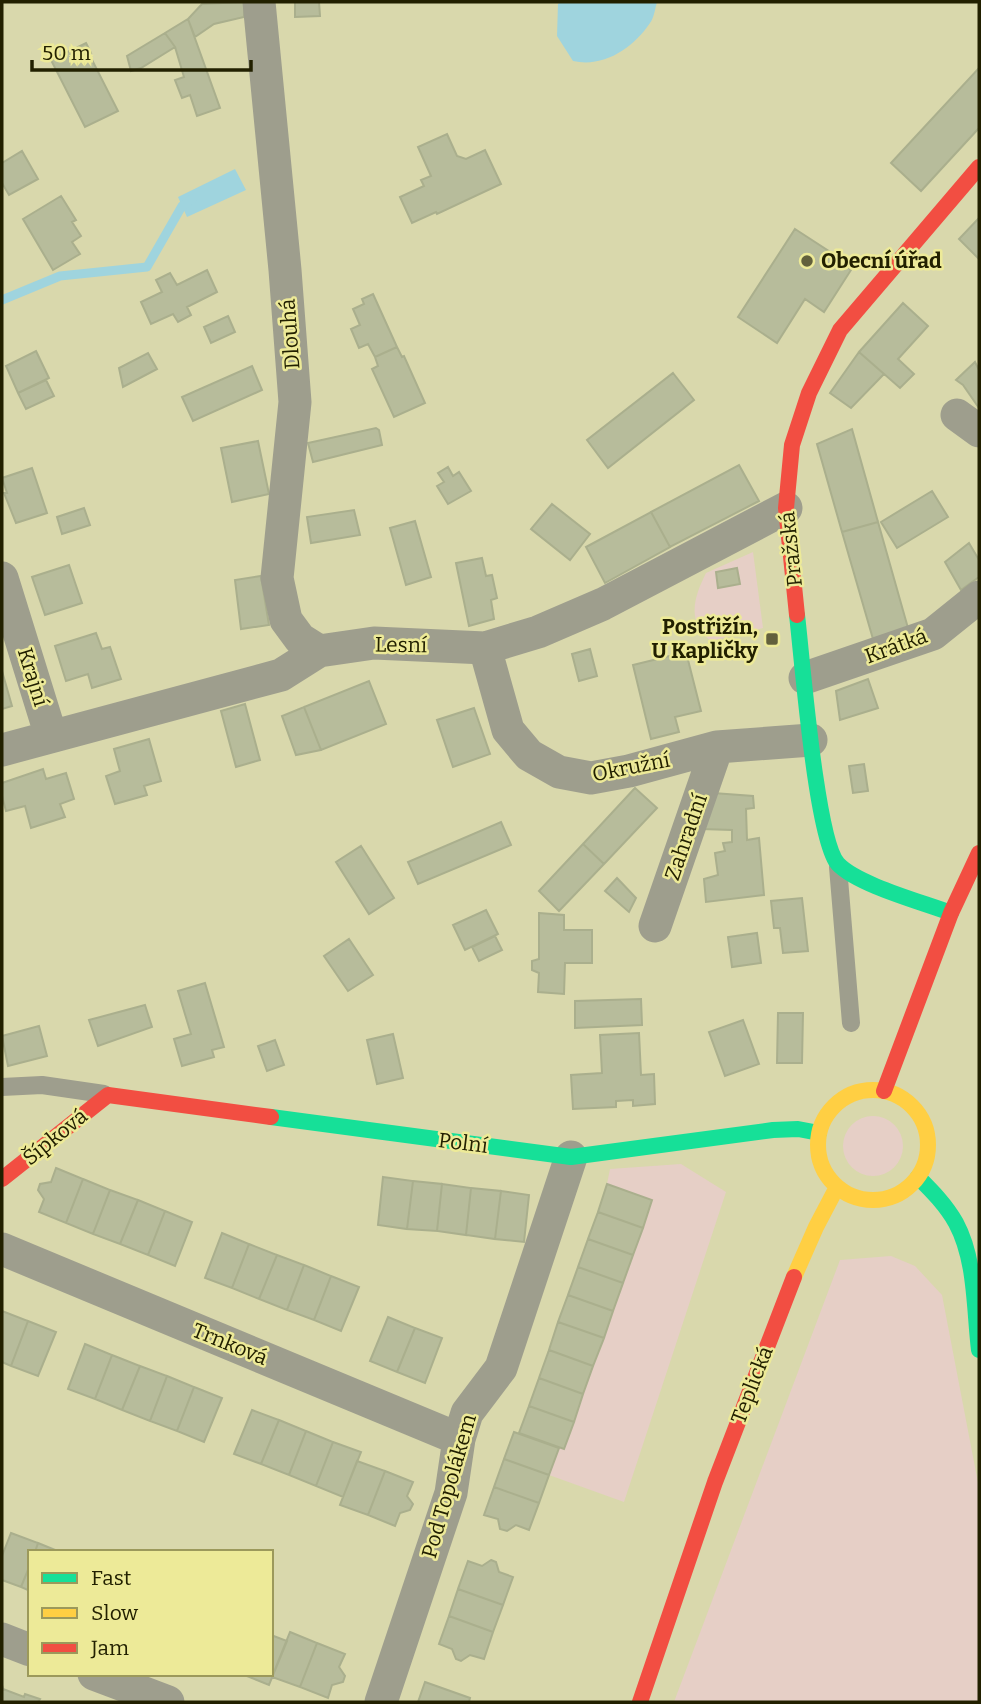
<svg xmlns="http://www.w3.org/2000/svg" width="981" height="1704" font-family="Bitter,serif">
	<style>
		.green { fill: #e6cfc6 }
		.water { fill: #9fd4de }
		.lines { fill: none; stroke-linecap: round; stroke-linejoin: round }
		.stream { stroke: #9fd4de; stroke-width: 9 }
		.building { fill: #b7bc9b; stroke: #aaaf8d; stroke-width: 2 }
		.lane { stroke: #9e9e8d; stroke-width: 18 }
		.street { stroke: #9e9e8d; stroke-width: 33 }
		.fast { stroke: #16e098; stroke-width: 16 }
		.slow { stroke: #ffcf43; stroke-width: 16 }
		.jam { stroke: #f24e42; stroke-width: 16 }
		.poi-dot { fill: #62603c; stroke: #edea98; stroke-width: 2.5 }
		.labels { text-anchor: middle; stroke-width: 5; stroke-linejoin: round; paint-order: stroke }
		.poi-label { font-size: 21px; font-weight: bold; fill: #222000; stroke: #edea98; text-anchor: start }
		.street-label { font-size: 21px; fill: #222000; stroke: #edea98 }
	</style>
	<rect width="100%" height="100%" fill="#d9d8ac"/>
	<path class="green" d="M753,552L763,628L711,641C686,622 694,597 706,573Z
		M843 1146a30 30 0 1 1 60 0a30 30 0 1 1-60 0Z
		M681,1164L726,1192L624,1502L549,1475L559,1448L564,1449L651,1200L607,1184L610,1169Z
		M891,1256L915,1266L942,1295L979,1488V1702H674L840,1260Z"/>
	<path class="water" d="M561,2H657C655,9 654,18 650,23C633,48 604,68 573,61L557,36L558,4Z
		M235,169L246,190L187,217L178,197Z"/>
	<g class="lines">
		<path class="stream" d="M2,300L60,276L147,267L182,206L192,199"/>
	</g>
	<path class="building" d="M244,2V17L214,24L195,37L188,19L202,4Z
		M295,2H319L320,16L295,17Z
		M188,19L220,108L197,116L190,95L182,98L175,80L184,77L175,47L165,33Z
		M165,33L175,47L141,68L131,71L127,56Z
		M86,43L91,53L89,54L118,111L85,127L51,60Z
		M979,68V128L921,191L891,163Z
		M447,134L457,156L466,159L485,150L501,184L437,214L436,212L412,223L400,197L424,186L421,180L431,176L418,147Z
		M22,151L38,179L9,195L2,183V163Z
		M61,196L76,220L72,222L81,236L72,242L80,254L53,270L23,219Z
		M979,218V259L959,239Z
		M795,229L838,257L851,270L824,312L805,299L777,343L738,317Z
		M207,270L217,292L187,307L191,315L178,322L173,314L151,324L141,302L162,292L156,280L170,273L177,285Z
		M373,294L397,347L375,357L368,344L359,348L351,329L360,325L353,309L364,304L362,299Z
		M903,303L928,326L898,359L914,374L900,388L859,352Z
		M228,316L235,332L211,343L204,327Z
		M397,347L402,357L404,356L425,403L394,417L372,369L378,366L375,357Z
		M36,351L49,378L18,393L6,366Z
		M859,352L884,374L851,408L830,393Z
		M148,353L157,369L123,387L119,368Z
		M975,362L979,370V408L963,385L956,380Z
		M252,366L262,390L193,421L182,397Z
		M673,373L694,400L608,468L587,440Z
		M46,380L54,396L26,409L18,393Z
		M376,428L379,430L382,445L313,462L308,443Z
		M852,429L878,522L842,532L817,444Z
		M258,441L269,494L232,502L221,448Z
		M739,465L759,501L670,547L651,512Z
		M448,467L453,476L459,472L471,491L448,504L437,486L444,482L438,473Z
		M32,468L47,513L16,523L4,493H7L2,478Z
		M932,491L948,517L897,548L881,522Z
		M552,504L590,534L570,560L531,529Z
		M84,508L90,525L62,534L57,517Z
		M354,510L360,535L311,543L307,517Z
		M651,512L670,547L605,583L586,547Z
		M415,521L431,577L406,585L390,528Z
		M878,522L908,628L873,639L842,532Z
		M969,543L979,560V577L961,590L945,562Z
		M482,558L486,576L492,575L497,598L491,600L494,619L469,626L456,563Z
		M69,565L82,603L45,615L32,577Z
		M737,568L740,584L718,588L716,572Z
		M261,576L269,625L241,629L235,580Z
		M96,633L102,649L110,647L121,679L92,688L88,674L66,681L55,646Z
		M590,649L597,676L579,681L572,654Z
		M686,652L701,711L675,717L679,732L651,739L633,665Z
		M2,671L12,706L2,709Z
		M868,679L878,708L840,720L836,691Z
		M369,681L386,724L321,750L304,707Z
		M245,704L260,760L236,767L221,711Z
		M304,707L321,750L296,755L282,716Z
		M474,708L490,754L453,767L437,720Z
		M149,739L161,781L144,786L147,795L115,804L106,776L120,771L114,749Z
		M864,764L868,791L853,793L849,766Z
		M43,769L46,779L66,773L74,799L60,804L65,817L31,828L25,806L6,811L2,796V783Z
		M635,788L657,808L604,864L583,844Z
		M713,793L753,796L754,808L746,809L747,840L759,838L764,895L706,902L704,879L718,875L715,853L725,851L723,843L732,842V830L702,829Z
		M501,822L511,845L418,884L408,862Z
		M583,844L604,864L559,911L539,891Z
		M361,846L394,898L369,914L336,862Z
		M617,878L636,898L629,912L605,891Z
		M802,898L808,951L783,953L780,928H774L771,901Z
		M486,910L498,934L465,950L453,925Z
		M539,913L564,915V930H592V963H565L564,994L538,992L539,973L532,970V961L539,959Z
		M757,933L761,963L732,967L728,937Z
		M495,936L502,950L479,961L472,947Z
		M349,939L373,975L348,991L324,956Z
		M205,983L224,1047L212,1050L214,1057L182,1066L174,1039L191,1034L178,991Z
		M641,999L642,1025L575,1028V1001Z
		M145,1005L152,1027L98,1046L89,1020Z
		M778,1013H803L802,1063H777Z
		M743,1020L759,1064L725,1076L709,1032Z
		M39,1026L47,1056L8,1066L2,1036Z
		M639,1033L641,1075L654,1074L655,1104L633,1106V1100L616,1101V1107L573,1109L571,1075L602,1073L600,1035Z
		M393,1034L403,1078L377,1084L367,1040Z
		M275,1040L284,1065L267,1071L258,1046Z
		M56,1168L83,1179L66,1223L39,1212L44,1199L38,1190L40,1184L51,1182Z
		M383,1177L413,1181L407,1229L378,1225Z
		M83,1179L110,1190L93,1234L66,1223Z
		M413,1181L442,1184L437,1231L407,1229Z
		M442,1184L471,1188L466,1235L437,1231Z
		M607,1184L652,1200L643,1228L598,1212Z
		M471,1188L501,1191L495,1239L466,1235Z
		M110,1190L138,1200L120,1244L93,1234Z
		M501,1191L529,1195L524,1242L495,1239Z
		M138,1200L165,1211L148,1255L120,1244Z
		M165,1211L192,1222L175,1266L148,1255Z
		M598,1212L643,1228L633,1255L588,1239Z
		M222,1233L249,1244L232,1288L205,1278Z
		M588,1239L633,1255L623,1283L578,1267Z
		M249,1244L277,1255L259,1299L232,1288Z
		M277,1255L304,1265L287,1310L259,1299Z
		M304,1265L331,1276L314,1320L287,1310Z
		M578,1267L623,1283L613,1311L568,1295Z
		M331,1276L359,1287L341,1331L314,1320Z
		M568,1295L613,1311L604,1338L558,1322Z
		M2,1311L28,1321L11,1366L2,1362Z
		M388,1317L415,1328L397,1372L370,1361Z
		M28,1321L56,1332L38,1376L11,1366Z
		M558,1322L604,1338L593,1366L549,1350Z
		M415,1328L442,1338L425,1383L397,1372Z
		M85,1344L112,1355L95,1399L68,1389Z
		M549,1350L593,1366L583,1394L539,1378Z
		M112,1355L140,1366L122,1410L95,1399Z
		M140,1366L167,1376L150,1421L122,1410Z
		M167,1376L194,1387L177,1431L150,1421Z
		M539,1378L583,1394L574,1422L529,1406Z
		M194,1387L222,1398L204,1442L177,1431Z
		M529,1406L574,1422L564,1449L519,1433Z
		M252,1410L279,1420L261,1464L234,1454Z
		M279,1420L306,1431L289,1475L261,1464Z
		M306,1431L333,1442L316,1486L289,1475Z
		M514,1432L559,1448L549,1475L504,1459Z
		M333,1442L361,1452L343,1497L316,1486Z
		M504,1459L549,1475L539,1503L494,1487Z
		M357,1461L385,1471L368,1515L340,1505Z
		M385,1471L413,1482L407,1496L413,1504L410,1510L400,1513L395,1526L368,1515Z
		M494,1487L539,1503L529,1530L516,1525L507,1531L500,1529L498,1519L484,1515Z
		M11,1533L38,1543L35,1552H30V1565L21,1587L2,1580V1556Z
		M38,1543L60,1552H35Z
		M491,1560L496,1562L499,1572L513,1577L503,1605L458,1589L468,1561L482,1566Z
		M30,1565V1591L21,1587Z
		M458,1589L503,1605L493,1632L449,1616Z
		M449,1616L493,1632L484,1659L470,1655L461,1661L456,1659L452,1649L439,1644Z
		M290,1632L317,1643L300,1687L272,1677Z
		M271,1635L287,1641L269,1685L242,1674H271Z
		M317,1643L345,1654L339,1667L345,1676L343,1682L332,1685L328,1698L300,1687Z
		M425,1682L470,1698L469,1702H418Z
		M2,1685L3,1689L24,1697L25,1694L40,1699L38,1702H2Z"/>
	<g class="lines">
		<path class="lane" d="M838,867L851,1023
			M2,1087L42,1085L104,1094"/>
		<path class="street" d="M259,2L285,270L295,402L277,578L286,620L300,639L319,651
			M957,415L979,431
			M2,578L51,736
			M485,648L508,730L529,755L559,772L591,778L629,771L717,747L811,740
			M805,678L933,634L979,597
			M2,750L281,675L319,651L374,643L485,648L538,632L603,604L786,508
			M655,926L717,747
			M2,1249L459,1439
			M2,1639L30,1650
			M94,1674L168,1702
			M381,1702L451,1493L459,1439L467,1413L501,1368L571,1157"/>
		<path class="fast" d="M797,615C802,656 816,840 838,864C858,885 922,902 951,913
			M271,1117L571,1157L773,1130L798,1129L819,1133
			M918,1177C932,1191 946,1205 956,1223C976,1260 974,1309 979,1350"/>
		<path class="slow" d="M818 1145a55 55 0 1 1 110 0a55 55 0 1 1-110 0Z
			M794,1277L816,1227L837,1187"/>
		<path class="jam" d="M797,615L786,508L792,445L809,393L840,330L979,167
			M884,1091L951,913L979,853
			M2,1179L108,1095L271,1117
			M640,1702L715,1482L794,1277"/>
	</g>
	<g class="poi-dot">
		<circle cx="807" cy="261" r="7"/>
		<rect x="765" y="632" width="14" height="14" rx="3.5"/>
	</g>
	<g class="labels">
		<g class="poi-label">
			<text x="821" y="268">Obecní úřad</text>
			<text x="758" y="634" text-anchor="end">Postřižín,<tspan x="758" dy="24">U Kapličky</tspan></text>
		</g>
		<g class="street-label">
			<text transform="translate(290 334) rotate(-94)" y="7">Dlouhá</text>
			<text transform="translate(791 549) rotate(-96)" y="7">Pražská</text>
			<text transform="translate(401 645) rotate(1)" y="7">Lesní</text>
			<text transform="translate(896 646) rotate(-20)" y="7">Krátká</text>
			<text transform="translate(33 677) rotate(73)" y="7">Krajní</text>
			<text transform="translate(631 767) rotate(-11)" y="7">Okružní</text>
			<text transform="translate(686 837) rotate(-71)" y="7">Zahradní</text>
			<text transform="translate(55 1137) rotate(-39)" y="7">Šípková</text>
			<text transform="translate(463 1143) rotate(7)" y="7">Polní</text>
			<text transform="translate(230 1344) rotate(22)" y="7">Trnková</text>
			<text transform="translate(752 1385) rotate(-69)" y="7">Teplická</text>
			<text transform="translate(449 1486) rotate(-74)" y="7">Pod Topolákem</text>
		</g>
	</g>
	<rect width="981" height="1704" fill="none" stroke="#222000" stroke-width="7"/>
	<rect x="28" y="1550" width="245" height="126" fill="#edea98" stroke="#9c995b" stroke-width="2"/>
	<rect x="42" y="1573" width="35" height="10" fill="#16e098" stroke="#9c995b" stroke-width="2"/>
	<text x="91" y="1585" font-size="21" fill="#222000">Fast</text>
	<rect x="42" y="1608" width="35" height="10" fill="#ffcf43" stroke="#9c995b" stroke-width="2"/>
	<text x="91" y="1620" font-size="21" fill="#222000">Slow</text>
	<rect x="42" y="1643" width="35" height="10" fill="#f24e42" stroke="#9c995b" stroke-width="2"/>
	<text x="91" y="1655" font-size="21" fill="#222000">Jam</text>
	<path d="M32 60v10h219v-10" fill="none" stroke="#222000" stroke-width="3.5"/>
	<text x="42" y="60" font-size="21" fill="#222000" stroke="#edea98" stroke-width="5" paint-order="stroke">50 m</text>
</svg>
